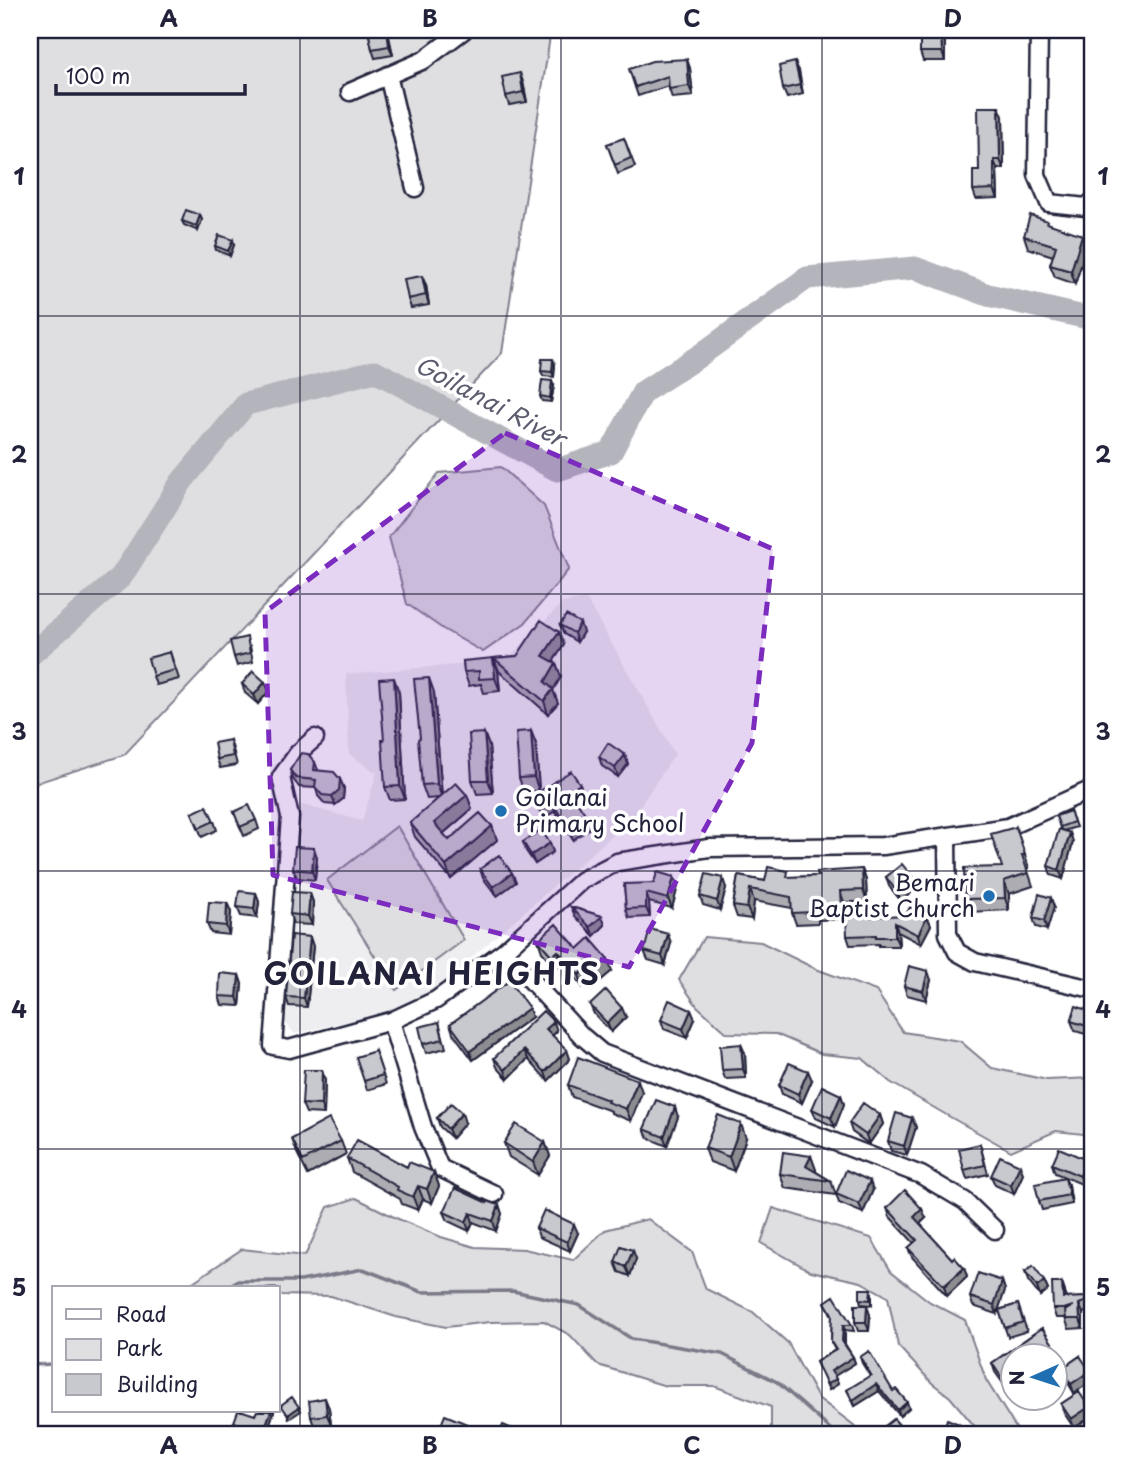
<svg xmlns="http://www.w3.org/2000/svg" width="1122" height="1465" font-family="'Playpen Sans',sans-serif">
	<style>
		.built { fill: #eeeef1 }
		.green { fill: #dfdfe2; stroke: #80808e; stroke-width: 2 }
		.lines { fill: none; stroke-linecap: round; stroke-linejoin: round }
		.stream { stroke: #7a7a88; stroke-width: 3.5 }
		.river { stroke: #b4b4bc; stroke-width: 23 }
		.minor-casing { stroke: #22223b; stroke-width: 21 }
		.minor { stroke: #fff; stroke-width: 16 }
		.wall { fill: #acacb2; stroke: #22223b; stroke-width: 2 }
		.shaded-wall { fill: #8c8c91; stroke: #22223b; stroke-width: 2 }
		.building { fill: #c8c8cf; stroke: #22223b; stroke-width: 2 }
		.marked { fill: #7b2cbf; fill-opacity: 0.2; stroke: #7b2cbf; stroke-width: 5; stroke-dasharray: 14 9; stroke-linejoin: round }
		.grid { fill: none; stroke: #22223b; stroke-width: 2; stroke-opacity: 0.55 }
		.poi-dot { fill: #1f6fb2; stroke: #fff; stroke-width: 2.5 }
		.labels { text-anchor: middle; stroke-width: 7; stroke-linejoin: round; paint-order: stroke }
		.poi-label { font-size: 23px; fill: #22223b; stroke: #fff; text-anchor: start }
		.water-label { font-size: 24px; font-style: italic; fill: #5c5c6f; stroke: #fff }
		.district-label { font-size: 30px; font-weight: bold; letter-spacing: 2px; fill: #22223b; stroke: #fff }
		.neatline { fill: none; stroke: #22223b; stroke-width: 2.5 }
		.grid-label { font-size: 23px; text-anchor: middle; font-weight: bold; fill: #22223b }
	</style>
	<rect width="100%" height="100%" fill="#fff"/>
	<filter id="ink" filterUnits="userSpaceOnUse"><feTurbulence type="fractalNoise" baseFrequency=".0143" numOctaves="2"/><feDisplacementMap in="SourceGraphic" scale="14" xChannelSelector="R" yChannelSelector="G"/><feConvolveMatrix kernelMatrix="1 2 1 2 8 2 1 2 1" color-interpolation-filters="sRGB"/></filter>
	<g filter="url(#ink)">
		<path class="built" d="M586,599L675,754L631,819L418,1004L295,1034L285,1023L295,803L362,821L377,773L349,754L346,674L506,661L562,603Z"/>
		<path class="green" d="M30,30H551L502,353L124,755L30,785Z
			M501,467L544,506L569,569L525,623L483,652L443,629L407,604L389,537L439,473Z
			M397,826L464,940L396,990L327,880Z
			M704,937L761,942L816,969L876,991L903,1032L960,1041L992,1068L1047,1080L1092,1078V1135L1056,1131L1011,1151L950,1117L890,1082L862,1058L822,1054L776,1034L727,1033L697,1006L679,980Z
			M356,1198L396,1218L441,1237L475,1247L524,1249L573,1260L605,1230L648,1219L692,1252L706,1289L753,1312L788,1343L818,1398L867,1435H771V1407L714,1386H666L598,1365L570,1335L544,1321L490,1322L446,1327L396,1317L331,1296L278,1295V1288H184L242,1249L305,1256L328,1207Z
			M773,1208L871,1238L891,1271L930,1302L965,1320L986,1380L1019,1433L1034,1435H982L950,1397L932,1383L898,1346L888,1297L861,1282L811,1271L761,1243Z"/>
		<g class="lines">
			<path class="stream" d="M227,1288L238,1281H301L363,1269L422,1292L513,1291L579,1305L632,1339L722,1354L777,1382L837,1435
				M30,1365L54,1364"/>
			<path class="river" d="M30,655L121,577L182,481L246,404L375,371L557,470L611,452L643,392L699,356L807,278L915,268L988,295L1088,318L1092,314"/>
			<g class="minor-casing">
				<path id="minor" d="M1039,30L1037,175L1049,203L1086,207L1092,202
					M388,75L415,188
					M350,92L424,60L464,30
					M315,738L298,753L281,777L290,817L273,1046L289,1049L391,1021L436,1000L504,951L582,880L617,862L709,848L883,846L1008,827L1092,789
					M947,836L948,934L957,952L975,962L1092,989
					M504,951L582,1036L602,1053L921,1175L965,1201L995,1230
					M391,1021L423,1127L440,1168L494,1194"/>
			</g>
			<use href="#minor" class="minor"/>
		</g>
		<path class="wall" d="M368,30H387L393,55L375,58L372,49Z
			M945,42V61H923L920,52Z
			M690,68L693,96L672,98L668,86L638,96L635,87Z
			M799,71L803,94L787,98L783,89Z
			M523,82L527,102L509,105L506,96Z
			M1003,116L1004,169H997L998,198L976,199L973,190L979,171Z
			M624,138L635,167L618,174L607,144Z
			M200,215L202,220L198,231L184,225L182,221Z
			M1049,224L1087,247L1075,284L1055,277L1050,265L1053,256L1028,248L1024,236Z
			M234,245L230,256L216,250L215,246Z
			M426,285L429,305L411,308L408,299Z
			M555,364L554,377L543,376L541,371Z
			M554,386L551,402L542,401L540,396Z
			M560,625L583,632L577,642L564,634Z
			M559,632L564,645L553,662L556,663L561,677L553,690L558,703L548,714L499,671L494,658L517,656Z
			M250,646L253,662L237,666L234,657Z
			M170,652L179,679L156,685L153,676Z
			M463,661L498,671L500,691L484,693L481,684L469,686L464,672Z
			M242,684L269,691L258,704L245,693Z
			M399,692L405,799L390,800L385,787Z
			M434,692L442,796L467,795L472,809L443,834L449,840L492,826L497,840L451,879L415,837L410,823L439,798L427,799L422,785L420,738Z
			M531,731L536,744L539,791L524,792L519,778Z
			M484,733L489,746L493,793L477,794L472,780Z
			M230,740L233,749L237,765L220,768L217,759Z
			M625,755L628,764L618,777L602,766L599,757Z
			M315,762L318,770L344,788L343,799L335,805L325,804L318,796L316,788L299,787L293,779L290,770Z
			M580,784L583,793L575,798L591,827L573,840L555,811L544,818L536,805L532,796Z
			M1070,811L1076,827L1063,831L1070,833L1073,842L1063,879L1051,875L1048,866L1061,830L1056,816Z
			M234,812L256,820L259,829L244,836Z
			M192,813L214,821L217,830L202,837Z
			M1016,827L1029,868H1027L1033,886L1009,894V910L969,912L965,899L1002,867Z
			M523,842L550,843L553,852L535,864L526,851Z
			M317,857L315,880L297,878L293,869Z
			M480,869L512,873L516,882L497,896L483,878Z
			M862,869L866,880L867,902H844L845,919L818,920V923L796,924L792,913V908L754,901L752,919L737,917L733,906L738,876L765,881L790,877L818,876Z
			M886,877L914,879L917,888L901,901L889,886Z
			M624,884L678,886L672,908L649,902L650,917L629,918L626,909Z
			M726,888L720,910L703,905L700,896Z
			M256,893L259,902L257,918L241,916L237,907Z
			M1051,898L1054,907L1047,930L1036,927L1033,918Z
			M313,902L312,925L293,924L290,914Z
			M227,903L231,912L229,935L211,933L207,924Z
			M571,907L602,916L605,925L594,936L575,916Z
			M927,916L931,925L921,944L898,932L899,946H879V944L850,945L847,936L866,917Z
			M538,940L578,949L612,971L600,981L596,976L583,987L562,962L556,968L542,952Z
			M671,943L665,965L648,960L644,951Z
			M313,946L307,1007L289,1006L286,997Z
			M239,975L242,984L240,1006L222,1005L219,996Z
			M931,980L926,1000L907,995L904,986Z
			M590,1005L626,1017L611,1032L594,1014Z
			M1092,1012V1036L1075,1031L1071,1021Z
			M532,1017L473,1060L453,1033L450,1024Z
			M695,1019L687,1038L664,1029L661,1020Z
			M439,1022L446,1048L426,1053L423,1044Z
			M557,1031L552,1036L567,1050L570,1059L548,1081L528,1059L508,1079L497,1067L494,1058Z
			M375,1051L386,1084L367,1090L364,1081Z
			M745,1053L746,1078L725,1079L722,1070Z
			M325,1080L324,1114L306,1113L302,1104Z
			M812,1080L802,1103L782,1094L779,1085Z
			M568,1085L642,1092L631,1121L611,1113V1111L572,1097Z
			M841,1095L844,1104L835,1127L816,1118L812,1109Z
			M880,1115L883,1124L869,1144L852,1132L849,1123Z
			M678,1117L667,1146L648,1138L644,1129Z
			M437,1118L465,1123L452,1138L440,1127Z
			M912,1118L916,1127L907,1155L891,1151L888,1141Z
			M746,1138L734,1171L710,1162L705,1148Z
			M292,1139L341,1141L346,1154L308,1175L297,1153Z
			M545,1142L550,1156L538,1175L509,1157L504,1143Z
			M980,1144L988,1174L967,1179L964,1170Z
			M811,1156L816,1170L815,1171L831,1181L836,1195L785,1188L780,1174Z
			M347,1158L407,1167L434,1172L439,1186L432,1203L423,1199L418,1210L402,1204L400,1199L352,1172Z
			M1087,1160L1090,1169L1084,1185L1055,1173L1052,1164Z
			M1020,1165L1023,1174L1014,1194L995,1185L991,1176Z
			M1065,1178L1069,1187L1072,1204L1042,1210L1039,1201Z
			M873,1190L863,1213L839,1203L836,1194Z
			M487,1203L499,1205L502,1214L496,1231L473,1222L469,1231L448,1221L444,1212Z
			M887,1208L926,1218L920,1224L952,1259L964,1268L967,1277L947,1296L912,1257L908,1248L914,1243L890,1217Z
			M536,1228L578,1233L570,1251L539,1237Z
			M636,1259L630,1276L619,1272L615,1262Z
			M1025,1272L1044,1281L1048,1290L1040,1296L1028,1281Z
			M1002,1281L1005,1290L997,1314L973,1306L970,1297Z
			M1062,1283L1065,1292L1066,1298L1090,1297L1092,1303V1310L1083,1313V1328L1069,1329L1065,1318H1056L1053,1309Z
			M872,1293V1305L861,1304L860,1299Z
			M825,1302L852,1325L854,1331L845,1330V1344L853,1357L855,1363L834,1376L838,1384L829,1390L816,1362L835,1350L831,1342L832,1316Z
			M1018,1304L1027,1331L1008,1337L999,1310Z
			M870,1315L869,1331H858L855,1322Z
			M1042,1328L1056,1349L1059,1358L1055,1360V1356H1013V1390L1010,1393L995,1372L992,1363Z
			M1080,1356L1074,1393L1065,1378L1061,1369Z
			M860,1357L909,1408L900,1416L879,1391L855,1406L847,1390L870,1376L862,1363Z
			M1079,1392L1074,1428L1064,1413L1061,1404Z
			M329,1408L331,1424L314,1426L311,1417Z
			M257,1411H274L266,1435H253V1433L236,1427L234,1422L255,1415Z"/>
		<path class="shaded-wall" d="M387,30L389,36L393,55L389,46Z
			M941,33L945,42V61L942,52Z
			M687,59L690,68L693,96L689,86Z
			M795,62L799,71L803,94L800,85Z
			M520,73L523,82L527,102L523,92Z
			M999,107L1003,116L1004,169L1000,160Z
			M994,160L997,169L998,198L994,189Z
			M200,215L202,220L198,231L196,226Z
			M1082,235L1087,247L1075,284L1071,271Z
			M233,240L234,245L230,256L228,251Z
			M422,276L426,285L429,305L426,295Z
			M553,359L555,364L554,377L552,372Z
			M552,381L554,386L551,402L550,398Z
			M580,623L583,632L577,642L574,633Z
			M559,632L564,645L548,669L543,656Z
			M493,658L498,671L500,691L495,678Z
			M556,663L561,677L553,690L558,703L548,714L544,701L545,682Z
			M394,678L399,692L405,799L400,786Z
			M429,678L434,692L442,798L437,784Z
			M265,682L269,691L258,704L254,695Z
			M531,731L536,744L539,791L534,777Z
			M484,733L489,746L493,793L488,780Z
			M625,755L628,764L618,777L615,768Z
			M340,779L344,788L343,799L335,805L332,796Z
			M580,784L583,793L573,800L570,791Z
			M467,795L472,809L439,837L434,823Z
			M552,802L555,811L544,818L541,809Z
			M588,818L591,827L573,840L570,831Z
			M492,826L497,840L451,879L446,866Z
			M1070,833L1073,842L1063,879L1059,870Z
			M550,843L553,852L535,864L531,855Z
			M314,848L317,857L315,880L312,871Z
			M862,869L866,880L867,902L863,890Z
			M512,873L516,882L497,896L493,887Z
			M674,877L678,886L672,908L668,899Z
			M723,878L726,888L720,910L717,901Z
			M914,879L917,888L901,901L897,892Z
			M1004,881L1009,894V910L1005,898Z
			M750,889L754,901L752,919L747,908Z
			M840,891L844,902L845,919L841,907Z
			M256,893L259,902L257,918L254,909Z
			M310,893L313,902L312,925L308,916Z
			M646,893L649,902L650,917L646,908Z
			M1051,898L1054,907L1047,930L1044,921Z
			M227,903L231,912L229,935L226,926Z
			M602,916L605,925L594,936L590,927Z
			M927,916L931,925L921,944L918,935Z
			M895,923L898,932L899,946L895,937Z
			M668,934L671,943L665,965L662,956Z
			M310,937L313,946L307,1007L304,998Z
			M558,951L562,962L556,968L552,956Z
			M608,959L612,971L600,981L596,969Z
			M592,964L596,976L583,987L579,975Z
			M928,971L931,980L926,1000L923,991Z
			M239,975L242,984L240,1006L237,997Z
			M529,1008L532,1017L473,1060L470,1051Z
			M622,1008L626,1017L611,1032L607,1023Z
			M691,1010L695,1019L687,1038L683,1029Z
			M1092,1019V1035L1090,1027Z
			M554,1022L557,1031L550,1038L546,1029Z
			M741,1044L745,1053L746,1078L743,1069Z
			M524,1050L528,1059L508,1079L505,1070Z
			M567,1050L570,1059L548,1081L545,1072Z
			M322,1070L325,1080L324,1114L321,1105Z
			M808,1071L812,1080L802,1103L798,1094Z
			M638,1080L642,1092L631,1121L626,1109Z
			M841,1095L844,1104L835,1127L831,1118Z
			M675,1107L678,1117L667,1146L664,1137Z
			M462,1113L465,1123L452,1138L448,1129Z
			M880,1115L883,1124L869,1144L866,1135Z
			M912,1118L916,1127L907,1155L904,1146Z
			M741,1124L746,1138L734,1171L729,1157Z
			M545,1142L550,1156L538,1175L533,1162Z
			M811,1156L816,1170L812,1178L806,1166Z
			M1087,1160L1090,1169L1084,1185L1080,1176Z
			M1020,1165L1023,1174L1014,1194L1011,1185Z
			M434,1172L439,1186L432,1203L427,1189Z
			M1065,1178L1069,1187L1072,1204L1069,1195Z
			M870,1181L873,1190L863,1213L859,1204Z
			M418,1186L423,1199L418,1210L413,1197Z
			M499,1205L502,1214L496,1231L493,1221Z
			M922,1209L926,1218L917,1226L914,1217Z
			M470,1213L473,1222L469,1231L466,1222Z
			M574,1224L578,1233L570,1251L567,1242Z
			M633,1250L636,1259L630,1276L626,1267Z
			M964,1268L967,1277L947,1296L944,1286Z
			M1002,1281L1005,1290L997,1314L994,1305Z
			M1044,1281L1048,1290L1040,1296L1037,1287Z
			M1062,1283L1065,1292L1066,1307L1063,1298Z
			M1079,1304L1083,1313V1328L1080,1319Z
			M867,1305L870,1315L869,1331L866,1322Z
			M843,1325L845,1330L844,1346L842,1341Z
			M1056,1349L1059,1358L1055,1360V1356H1045Z
			M853,1357L855,1363L833,1377L831,1371Z
			M1090,1371L1092,1381L1074,1393L1071,1384Z
			M836,1379L838,1384L829,1390L827,1384Z
			M1013,1379V1390L1010,1393L1006,1384Z
			M876,1384L879,1391L855,1406L853,1400Z
			M325,1398L329,1408L331,1424L327,1415Z
			M907,1402L909,1408L900,1416L898,1410Z
			M299,1407L301,1411L289,1419L288,1415Z
			M1089,1407L1092,1416L1074,1428L1071,1419Z
			M271,1411H274L266,1435H262Z
			M959,1424L962,1433L961,1435H954Z"/>
		<path class="building" d="M368,30H387L389,46L372,49Z
			M941,33L942,52H920V34Z
			M687,59L689,86L669,89L668,76L635,87L629,69L652,61Z
			M795,62L800,85L783,89L779,66Z
			M520,73L523,92L506,96L502,77Z
			M978,107H999L1000,160H994V189L973,190V171H979Z
			M624,138L631,158L615,165L607,144Z
			M186,210L200,215L196,226L182,221Z
			M1030,215L1048,221L1047,223L1082,235L1071,271L1050,265L1056,246L1024,236Z
			M219,235L233,240L228,251L215,246Z
			M422,276L426,295L408,299L404,279Z
			M542,359H553L552,372L541,371Z
			M542,380L552,381L550,398L540,396Z
			M566,615L580,623L574,633L560,625Z
			M541,620L559,632L543,656L556,663L545,682L553,689L544,701L494,658L517,656Z
			M247,637L250,653L234,657L230,641Z
			M170,652L175,670L153,676L148,658Z
			M493,658L495,678L479,679V671L464,672L463,661Z
			M253,671L265,682L254,695L242,684Z
			M394,678L400,786L385,787L382,740H384L379,679Z
			M429,678L437,784L422,785L418,739L420,738L414,679Z
			M531,731L534,777L519,778L516,732Z
			M484,733L488,780H472L469,734Z
			M230,740L233,756L217,759L214,743Z
			M608,743L625,755L615,768L599,757Z
			M301,753L308,754L315,762L314,770L334,772L340,779L339,790L332,796L322,795L315,787L316,780L296,778L290,770Z
			M571,771L580,784L570,791L588,818L570,831L552,802L541,809L532,796Z
			M456,783L467,795L434,823L449,840L480,813L492,826L446,866L410,823Z
			M249,805L256,820L240,827L234,812Z
			M207,806L214,821L199,828L192,813Z
			M1070,811L1074,822L1060,827L1056,816Z
			M1016,827L1025,855H1022L1028,873L1004,881L1005,898L965,899L964,868L1002,867L991,834Z
			M1059,829L1070,833L1059,870L1048,866Z
			M541,830L550,843L531,855L523,842Z
			M295,847L314,848L312,871L293,869Z
			M499,855L512,873L493,887L480,869Z
			M902,864L914,879L897,892L886,877Z
			M768,867L788,871L787,877L818,876L817,872L862,869L863,890L840,891L841,907L814,908V912L792,913L791,897L750,889L747,908L733,906L738,876L765,881Z
			M657,872L674,877L668,899L646,893V908L626,909L624,884L654,883Z
			M706,874L723,878L717,901L700,896Z
			M239,891L256,893L254,909L237,907Z
			M292,892L310,893L308,916L290,914Z
			M1039,894L1051,898L1044,921L1033,918Z
			M209,902L227,903L226,926L207,924Z
			M571,907L602,916L590,927Z
			M910,907L927,916L918,935L895,923V937H876V935L847,936L846,915H865V917L906,915Z
			M556,924L578,949L590,938L608,959L596,969L592,964L579,975L558,951L552,956L538,940Z
			M650,929L668,934L662,956L644,951Z
			M291,935L310,937L304,998L286,997Z
			M909,966L928,971L923,991L904,986Z
			M220,973L239,975L237,997L219,996Z
			M509,981L529,1008L470,1051L450,1024Z
			M606,990L622,1008L607,1023L590,1005Z
			M669,1000L691,1010L683,1029L661,1020Z
			M1076,1006L1092,1012V1019L1090,1027L1071,1021Z
			M543,1011L554,1022L546,1029L567,1050L545,1072L524,1050L505,1070L494,1058Z
			M439,1022L443,1039L423,1044L419,1027Z
			M741,1044L743,1069L722,1070L720,1046Z
			M375,1051L383,1075L364,1081L356,1057Z
			M578,1057L638,1080L626,1109L607,1102L608,1100L568,1085Z
			M789,1063L808,1071L798,1094L779,1085Z
			M304,1070H322L321,1105L302,1104Z
			M822,1086L841,1095L831,1118L812,1109Z
			M656,1100L675,1107L664,1137L644,1129Z
			M451,1103L462,1113L448,1129L437,1118Z
			M863,1103L880,1115L866,1135L849,1123Z
			M896,1113L912,1118L904,1146L888,1141Z
			M718,1115L741,1124L729,1157L705,1148Z
			M329,1119L341,1141L303,1161L292,1139Z
			M516,1124L545,1142L533,1162L504,1143Z
			M357,1140L407,1167L409,1162L434,1172L427,1189L418,1186L413,1197L397,1190L398,1187L347,1158Z
			M980,1144L985,1165L964,1170L959,1149Z
			M1059,1148L1087,1160L1080,1176L1052,1164Z
			M783,1152L811,1156L806,1166L831,1181L780,1174Z
			M1000,1156L1020,1165L1011,1185L991,1176Z
			M846,1170L870,1181L859,1204L836,1194Z
			M1065,1178L1069,1195L1039,1201L1035,1184Z
			M455,1188L487,1203V1201L499,1205L493,1221L470,1213L466,1222L444,1212Z
			M905,1190L922,1209L914,1217L952,1259L954,1257L964,1268L944,1286L908,1248L917,1240L887,1208Z
			M544,1210L574,1224L567,1242L536,1228Z
			M621,1246L633,1250L626,1267L615,1262Z
			M1033,1266L1044,1281L1037,1287L1025,1272Z
			M978,1273L1002,1281L994,1305L970,1297Z
			M1052,1283H1062L1063,1298L1090,1297V1300L1079,1304L1080,1319H1066L1065,1311L1073,1306L1064,1309H1053Z
			M860,1289H871L870,1300L860,1299Z
			M834,1296L852,1325H843L842,1341L853,1357L831,1371L836,1379L827,1384L816,1362L836,1350L831,1342L832,1314L825,1302Z
			M1018,1304L1023,1322L1005,1328L999,1310Z
			M855,1305H867L866,1322H855Z
			M1042,1328L1056,1349L1045,1356H1013V1379L1006,1384L992,1363Z
			M869,1351L893,1391L896,1389L907,1402L898,1410L876,1384L853,1400L847,1390L871,1375L860,1357Z
			M1080,1356L1090,1371L1071,1384L1061,1369Z
			M1079,1392L1089,1407L1071,1419L1061,1404Z
			M292,1397L299,1407L288,1415L281,1405Z
			M325,1398L327,1415L311,1417L309,1401Z
			M238,1411H243L255,1415L257,1411H271L262,1435H255L257,1433L252,1431L253,1429L234,1422Z
			M445,1415L482,1430L480,1435H437Z
			M894,1419L905,1432L902,1435H892L885,1426Z
			M947,1419L959,1424L954,1435H942Z
			M503,1425L517,1431L515,1434L518,1435H499Z
			M143,1432L144,1435H133Z"/>
	</g>
	<path class="marked" d="M505,433L773,549L752,743L629,967L273,875L265,612Z"/>
	<path class="grid" d="M300,30V1435M561,30V1435M822,30V1435M30,316H1092M30,594H1092M30,871H1092M30,1149H1092"/>
	<g class="poi-dot">
		<circle cx="501" cy="811" r="7"/>
		<circle cx="989" cy="896" r="7"/>
	</g>
	<g class="labels">
		<g class="poi-label">
			<text x="515" y="806">Goilanai<tspan x="515" dy="26">Primary School</tspan></text>
			<text x="975" y="891" text-anchor="end">Bemari<tspan x="975" dy="26">Baptist Church</tspan></text>
		</g>
		<g class="water-label">
			<text transform="translate(490 402) rotate(28)" y="8">Goilanai River</text>
		</g>
		<g class="district-label">
			<text x="432" y="985">GOILANAI HEIGHTS</text>
		</g>
	</g>
	<rect width="1122" height="1465" fill="none" stroke="#fff" stroke-width="77"/>
	<rect x="52" y="1286" width="228" height="126" fill="#ffffff" stroke="#a7a7b1" stroke-width="2"/>
	<rect x="66" y="1309" width="35" height="10" fill="#ffffff" stroke="#a7a7b1" stroke-width="2"/>
	<text x="116" y="1322" font-size="21" fill="#22223b">Road</text>
	<rect x="66" y="1339" width="35" height="21" fill="#dfdfe2" stroke="#a7a7b1" stroke-width="2"/>
	<text x="116" y="1356" font-size="21" fill="#22223b">Park</text>
	<rect x="66" y="1374" width="35" height="21" fill="#c8c8cf" stroke="#a7a7b1" stroke-width="2"/>
	<text x="116" y="1392" font-size="21" fill="#22223b">Building</text>
	<g transform="translate(1034 1377) rotate(267)"><circle r="33" fill="#ffffff" stroke="#a7a7b1" stroke-width="2"/>
	<path d="M0-5L12 26L0 18L-12 26Z" fill="#1f6fb2"/>
	<text y="-10" font-size="19" font-weight="bold" text-anchor="middle" fill="#22223b">N</text>
	</g>
	<path d="M56 84v10h189v-10" fill="none" stroke="#22223b" stroke-width="3.5"/>
	<text x="66" y="84" font-size="21" fill="#22223b" stroke="#ffffff" stroke-width="5" paint-order="stroke">100 m</text>
	<rect x="38" y="38" width="1046" height="1388" class="neatline"/>
	<g class="grid-label">
		<text x="169" y="27">A</text>
		<text x="430" y="27">B</text>
		<text x="692" y="27">C</text>
		<text x="953" y="27">D</text>
		<text x="19" y="185">1</text>
		<text x="1103" y="185">1</text>
		<text x="19" y="463">2</text>
		<text x="1103" y="463">2</text>
		<text x="19" y="740">3</text>
		<text x="1103" y="740">3</text>
		<text x="19" y="1018">4</text>
		<text x="1103" y="1018">4</text>
		<text x="19" y="1296">5</text>
		<text x="1103" y="1296">5</text>
		<text x="169" y="1454">A</text>
		<text x="430" y="1454">B</text>
		<text x="692" y="1454">C</text>
		<text x="953" y="1454">D</text>
	</g>
</svg>
